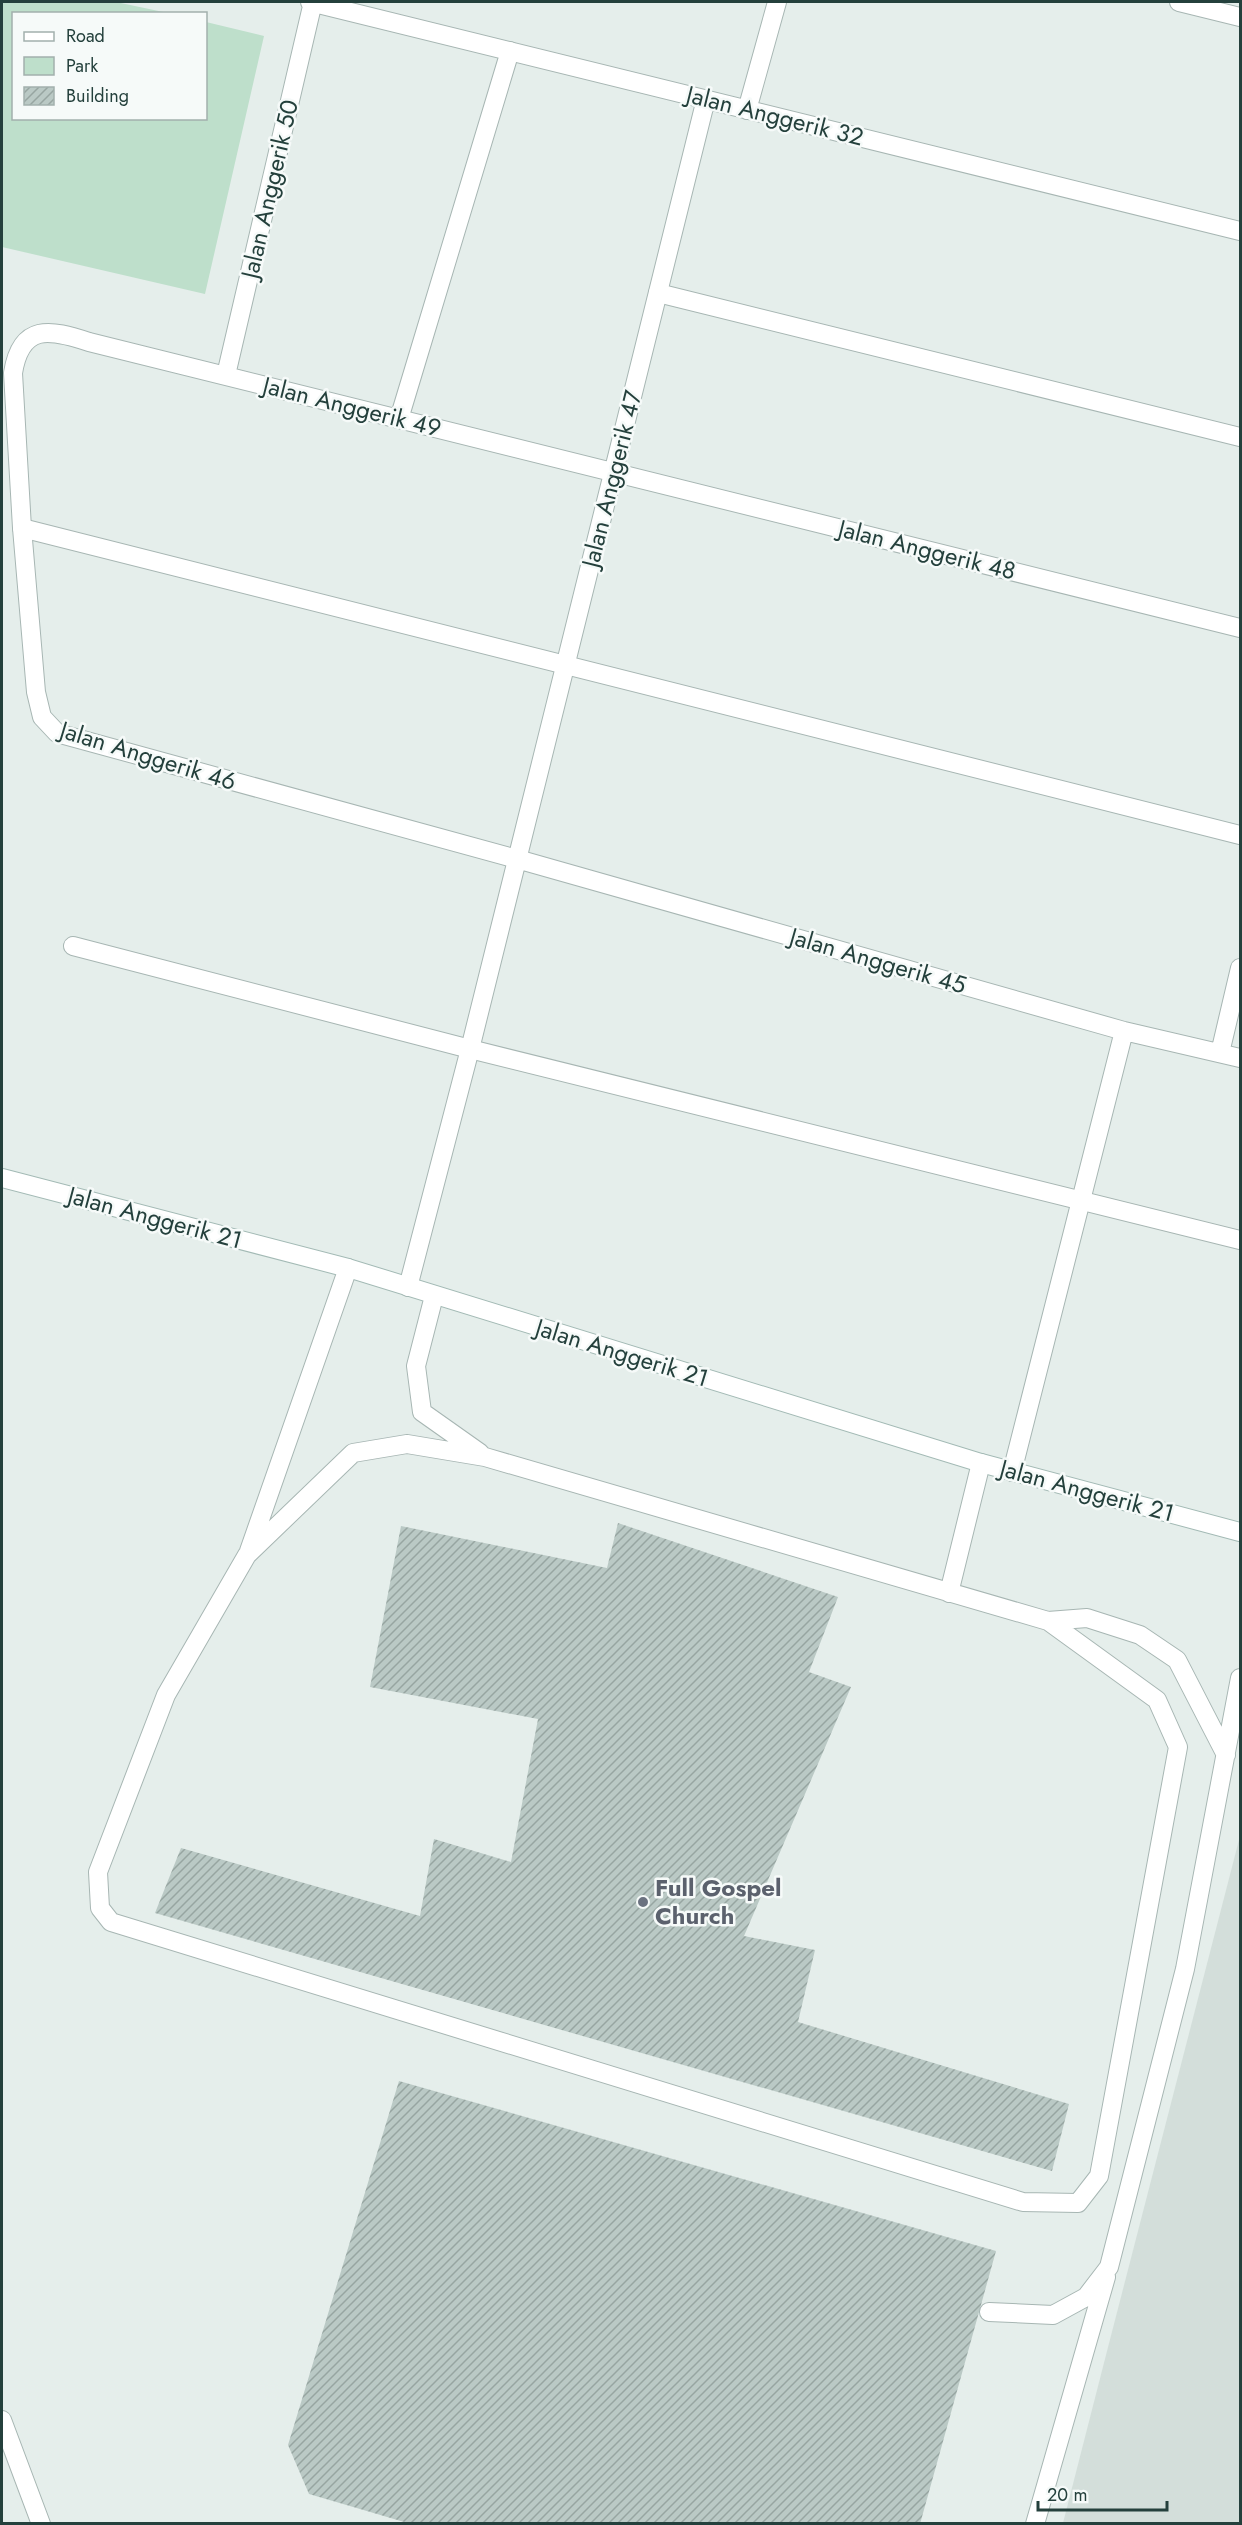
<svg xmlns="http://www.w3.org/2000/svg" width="1242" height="2525" font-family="Jost,sans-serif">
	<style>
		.built { fill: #d3deda }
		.green { fill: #bedfcb }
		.building { fill: url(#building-hatch) }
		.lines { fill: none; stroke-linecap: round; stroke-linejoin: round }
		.lane-casing { stroke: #a7b6b3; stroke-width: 20 }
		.street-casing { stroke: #a7b6b3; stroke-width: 20 }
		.secondary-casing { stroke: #a3bab5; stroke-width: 20 }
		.lane { stroke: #fff; stroke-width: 18 }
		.street { stroke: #fff; stroke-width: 18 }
		.secondary { stroke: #fff; stroke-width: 18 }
		.worship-dot { fill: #6b7280; stroke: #f6faf9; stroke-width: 2 }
		.labels { text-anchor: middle; stroke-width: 5; stroke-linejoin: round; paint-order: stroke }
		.street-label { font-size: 24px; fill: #24403c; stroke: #f6faf9 }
		.worship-label { font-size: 24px; font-weight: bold; fill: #5b616d; stroke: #f6faf9; text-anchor: start }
	</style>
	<defs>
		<pattern id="building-hatch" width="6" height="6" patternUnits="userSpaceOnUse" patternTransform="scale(1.5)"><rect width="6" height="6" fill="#bac9c5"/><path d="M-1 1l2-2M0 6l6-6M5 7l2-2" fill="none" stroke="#97a5a1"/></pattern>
	</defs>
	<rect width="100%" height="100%" fill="#e5eeeb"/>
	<path class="built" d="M1240,1836V2523H1063L1106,2355Z"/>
	<path class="green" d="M2,2H116L168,13L14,14V118H206V22L264,36L205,294L2,247Z"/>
	<path class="building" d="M618,1523L838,1597L809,1672L851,1687L744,1936L815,1950L798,2022L1069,2104L1052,2171L155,1913L181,1848L420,1916L434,1839L511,1862L538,1719L370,1687L401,1526L607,1568Z
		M399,2081L996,2251L920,2524H411L309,2494L288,2445Z"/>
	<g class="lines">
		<g class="lane-casing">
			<path id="lane" d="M1179,2L1240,17
				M658,293L1240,437
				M399,419L510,51
				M22,528L1240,835
				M73,946L470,1049L1240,1240
				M434,1296L416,1366L422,1412L480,1453
				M407,1444L485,1457L1048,1621L1157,1700L1178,1747L1099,2176L1078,2203L1023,2202L111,1922L100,1908L98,1872L166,1695L247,1555L353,1453Z
				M249,1551L348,1268
				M949,1593L981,1463
				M1048,1621L1087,1618L1140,1635L1177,1660L1226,1755
				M989,2312L1053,2315L1086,2297L1109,2267L1185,1969L1240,1678
				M1035,2524L1106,2277"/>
		</g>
		<g class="street-casing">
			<path id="street" d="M310,2L1240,231
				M747,110L777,2
				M226,375L313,2
				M1240,628L89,342C50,329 21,323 13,373L22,528L36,692L42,717L57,733L517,859L1124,1031L1240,1058
				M1220,1053L1240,968
				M408,1287L470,1049L706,99
				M1012,1472L1124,1031
				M2,2420L41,2524"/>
		</g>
		<g class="secondary-casing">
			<path id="secondary" d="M2,1178L348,1268L981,1463L1240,1532"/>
		</g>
		<use href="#lane" class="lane"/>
		<use href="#street" class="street"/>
		<use href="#secondary" class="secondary"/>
	</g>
	<circle class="worship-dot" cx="643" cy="1902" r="6"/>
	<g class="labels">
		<g class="street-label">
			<text transform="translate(775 116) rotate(14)" y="8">Jalan Anggerik 32</text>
			<text transform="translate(270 189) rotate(-77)" y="8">Jalan Anggerik 50</text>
			<text transform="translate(352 407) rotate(14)" y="8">Jalan Anggerik 49</text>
			<text transform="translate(612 479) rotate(-76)" y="8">Jalan Anggerik 47</text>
			<text transform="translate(927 550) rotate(14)" y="8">Jalan Anggerik 48</text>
			<text transform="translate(148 756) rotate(17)" y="8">Jalan Anggerik 46</text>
			<text transform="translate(878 961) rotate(16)" y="8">Jalan Anggerik 45</text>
			<text transform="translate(155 1218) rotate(15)" y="8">Jalan Anggerik 21</text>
			<text transform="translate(622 1353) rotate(17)" y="8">Jalan Anggerik 21</text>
			<text transform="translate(1087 1491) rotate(15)" y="8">Jalan Anggerik 21</text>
		</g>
		<g class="worship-label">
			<text x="655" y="1896">Full Gospel<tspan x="655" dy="28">Church</tspan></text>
		</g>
	</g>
	<rect width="1242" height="2525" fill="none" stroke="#24403c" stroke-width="6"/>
	<rect x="12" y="12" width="195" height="108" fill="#f6faf9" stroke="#a2b0ad" stroke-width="1.5"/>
	<rect x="24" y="32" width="30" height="9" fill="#ffffff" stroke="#a2b0ad" stroke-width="1.5"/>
	<text x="66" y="42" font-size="18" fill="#24403c">Road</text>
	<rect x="24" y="57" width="30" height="18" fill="#bedfcb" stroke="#a2b0ad" stroke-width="1.5"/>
	<text x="66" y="72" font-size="18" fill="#24403c">Park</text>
	<rect x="24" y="87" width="30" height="18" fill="url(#building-hatch)" stroke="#a2b0ad" stroke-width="1.5"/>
	<text x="66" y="102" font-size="18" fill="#24403c">Building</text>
	<path d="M1038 2501v9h129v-9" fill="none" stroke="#24403c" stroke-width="3"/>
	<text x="1047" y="2501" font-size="18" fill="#24403c" stroke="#f6faf9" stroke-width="4.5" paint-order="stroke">20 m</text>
</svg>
